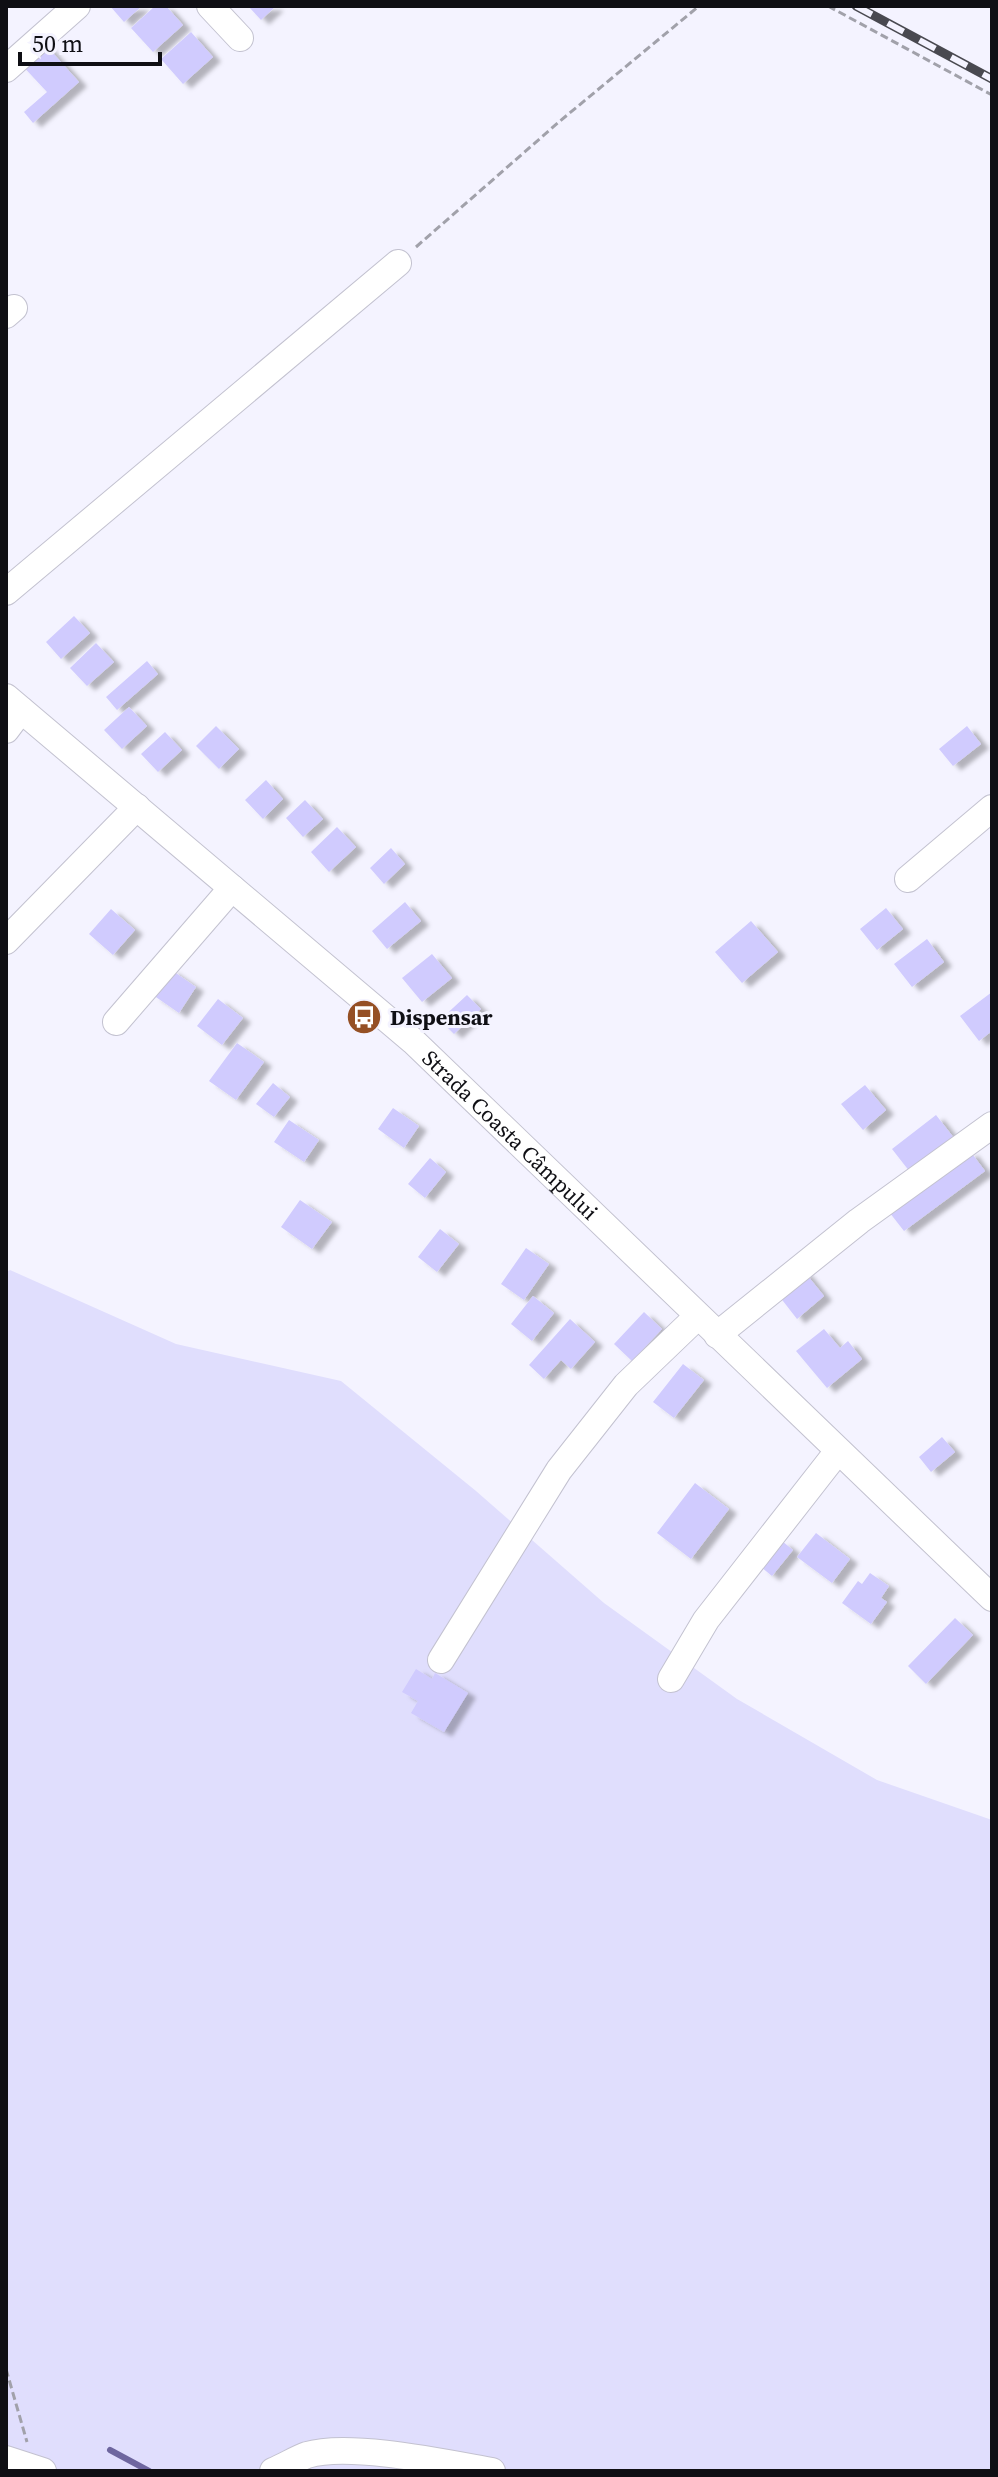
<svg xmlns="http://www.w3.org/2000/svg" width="998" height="2477" font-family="'Source Serif 4',serif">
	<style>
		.green { fill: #e0defd }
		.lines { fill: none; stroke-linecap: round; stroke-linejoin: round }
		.stream { stroke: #6e669f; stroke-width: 6 }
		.building { fill: #d0cbfe; filter: url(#shadow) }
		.minor-casing { stroke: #c3c2d0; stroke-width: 28 }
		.path { stroke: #a1a1aa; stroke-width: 3; stroke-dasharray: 8 4; stroke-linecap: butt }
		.minor { stroke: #fff; stroke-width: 26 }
		.rail-casing { stroke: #494950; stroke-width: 9 }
		.rail { stroke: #f4f3ff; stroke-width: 6; stroke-dasharray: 18; stroke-linecap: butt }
		.labels { text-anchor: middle; stroke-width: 6; stroke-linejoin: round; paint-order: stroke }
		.poi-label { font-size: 22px; font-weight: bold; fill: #0f0f14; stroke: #f4f3ff; text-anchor: start }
		.street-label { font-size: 22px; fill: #0f0f14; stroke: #f4f3ff }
	</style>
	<defs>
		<filter id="shadow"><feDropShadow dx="8" dy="4.5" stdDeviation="2" flood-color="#0004"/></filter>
	</defs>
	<rect width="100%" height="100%" fill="#f4f3ff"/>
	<path class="green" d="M10,1270L176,1344L341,1381L476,1491L604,1603L737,1699L877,1780L992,1820V2471H6V1272Z"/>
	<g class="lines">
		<path class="stream" d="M110,2450L149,2471"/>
	</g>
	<path class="building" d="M110,6H142L124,22Z
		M155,6H166L183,25L153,52L131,28Z
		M248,6H276L261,20Z
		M191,32L213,57L183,84L161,59Z
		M42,41L79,82L33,123L24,112L47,92L19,62Z
		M74,616L90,633L61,659L46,642Z
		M96,643L114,662L87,686L70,668Z
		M147,661L158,674L117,710L106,697Z
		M129,707L147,726L122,749L104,730Z
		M216,726L239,749L219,769L196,746Z
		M967,726L981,744L953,766L939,749Z
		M165,732L182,750L158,772L141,754Z
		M266,780L283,799L263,819L245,800Z
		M305,800L323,819L303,837L286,818Z
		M337,827L356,847L329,872L311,852Z
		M391,848L405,864L384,884L370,868Z
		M405,902L421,921L387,949L372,931Z
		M886,908L903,929L877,950L860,929Z
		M111,909L135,930L113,955L89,934Z
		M751,921L778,952L742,983L715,952Z
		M927,939L944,962L912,987L894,964Z
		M432,954L452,978L422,1002L402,978Z
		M170,969L196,987L179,1013L153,995Z
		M992,992V1031L979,1041L960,1016Z
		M467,995L481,1009L454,1034L440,1020Z
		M218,999L243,1018L222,1045L197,1026Z
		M237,1043L264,1062L236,1100L209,1081Z
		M273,1083L290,1097L274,1117L256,1104Z
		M865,1085L886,1110L863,1130L841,1104Z
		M393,1108L419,1126L404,1148L378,1129Z
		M936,1115L954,1138L910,1172L892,1149Z
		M289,1120L319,1140L304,1162L274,1142Z
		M970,1151L985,1171L904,1231L886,1208Z
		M430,1158L446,1172L425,1198L408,1184Z
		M300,1200L332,1222L312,1249L281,1227Z
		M440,1229L459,1244L437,1272L418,1257Z
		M526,1248L549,1264L524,1300L501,1284Z
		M803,1270L824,1296L797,1319L776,1292Z
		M533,1296L554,1313L532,1341L511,1324Z
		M644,1312L662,1329L632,1361L614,1344Z
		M570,1319L595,1342L571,1369L561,1360L544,1379L529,1365Z
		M824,1329L840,1348L848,1341L862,1359L827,1388L796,1351Z
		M683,1364L704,1380L674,1418L653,1402Z
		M942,1437L955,1452L931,1472L919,1457Z
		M695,1483L729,1509L691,1559L657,1533Z
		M816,1533L850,1559L832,1583L797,1557Z
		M782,1541L793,1550L772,1576L761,1567Z
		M870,1573L889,1586L881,1598L887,1602L871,1624L842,1603L858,1581L862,1584Z
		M955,1618L973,1635L926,1684L908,1666Z
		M416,1669L432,1679L435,1673L468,1693L444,1732L411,1713L418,1701L402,1692Z"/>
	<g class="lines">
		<g class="minor-casing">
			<g id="minor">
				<path d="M210,6L240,38"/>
				<path d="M6,69L77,6"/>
				<path d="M6,315L14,308"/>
				<path d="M6,592L398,263"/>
				<path id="s1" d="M6,697L413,1041L992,1598"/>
				<path d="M6,730L21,710"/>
				<path d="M908,879L992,808"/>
				<path d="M6,941L137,807"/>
				<path d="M116,1022L232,888"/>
				<path d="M717,1335L859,1221L992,1125"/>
				<path d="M441,1660L559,1470L626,1385L698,1316"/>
				<path d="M671,1679L706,1620L838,1451"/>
				<path d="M6,2459L43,2471"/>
				<path d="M273,2471C285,2466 296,2459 307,2455C349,2442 447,2463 492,2471"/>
			</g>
		</g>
		<path class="path" d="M828,6L992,95
			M416,247L560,121L699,6
			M6,2369L27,2442"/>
		<use href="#minor" class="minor"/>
		<g class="rail-casing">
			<path id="rail" d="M856,6L992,79"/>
		</g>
		<use href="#rail" class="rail"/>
	</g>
	<defs>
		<g id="bus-disc" transform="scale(1.8)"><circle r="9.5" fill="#955025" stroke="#f4f3ff"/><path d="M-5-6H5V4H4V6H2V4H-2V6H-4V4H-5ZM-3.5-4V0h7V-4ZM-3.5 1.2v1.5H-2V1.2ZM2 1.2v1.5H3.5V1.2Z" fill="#fff"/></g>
	</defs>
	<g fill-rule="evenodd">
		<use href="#bus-disc" x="364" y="1017"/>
	</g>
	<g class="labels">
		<g class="poi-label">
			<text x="390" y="1025">Dispensar</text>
		</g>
		<g class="street-label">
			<text dy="8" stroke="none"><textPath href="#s1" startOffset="668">Strada Coasta Câmpului</textPath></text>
		</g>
	</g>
	<rect width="998" height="2477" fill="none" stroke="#0f0f14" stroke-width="16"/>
	<path d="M20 52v12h140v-12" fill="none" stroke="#0f0f14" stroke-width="4"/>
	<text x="32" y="52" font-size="24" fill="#0f0f14" stroke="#f4f3ff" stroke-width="6" paint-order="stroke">50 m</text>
</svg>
